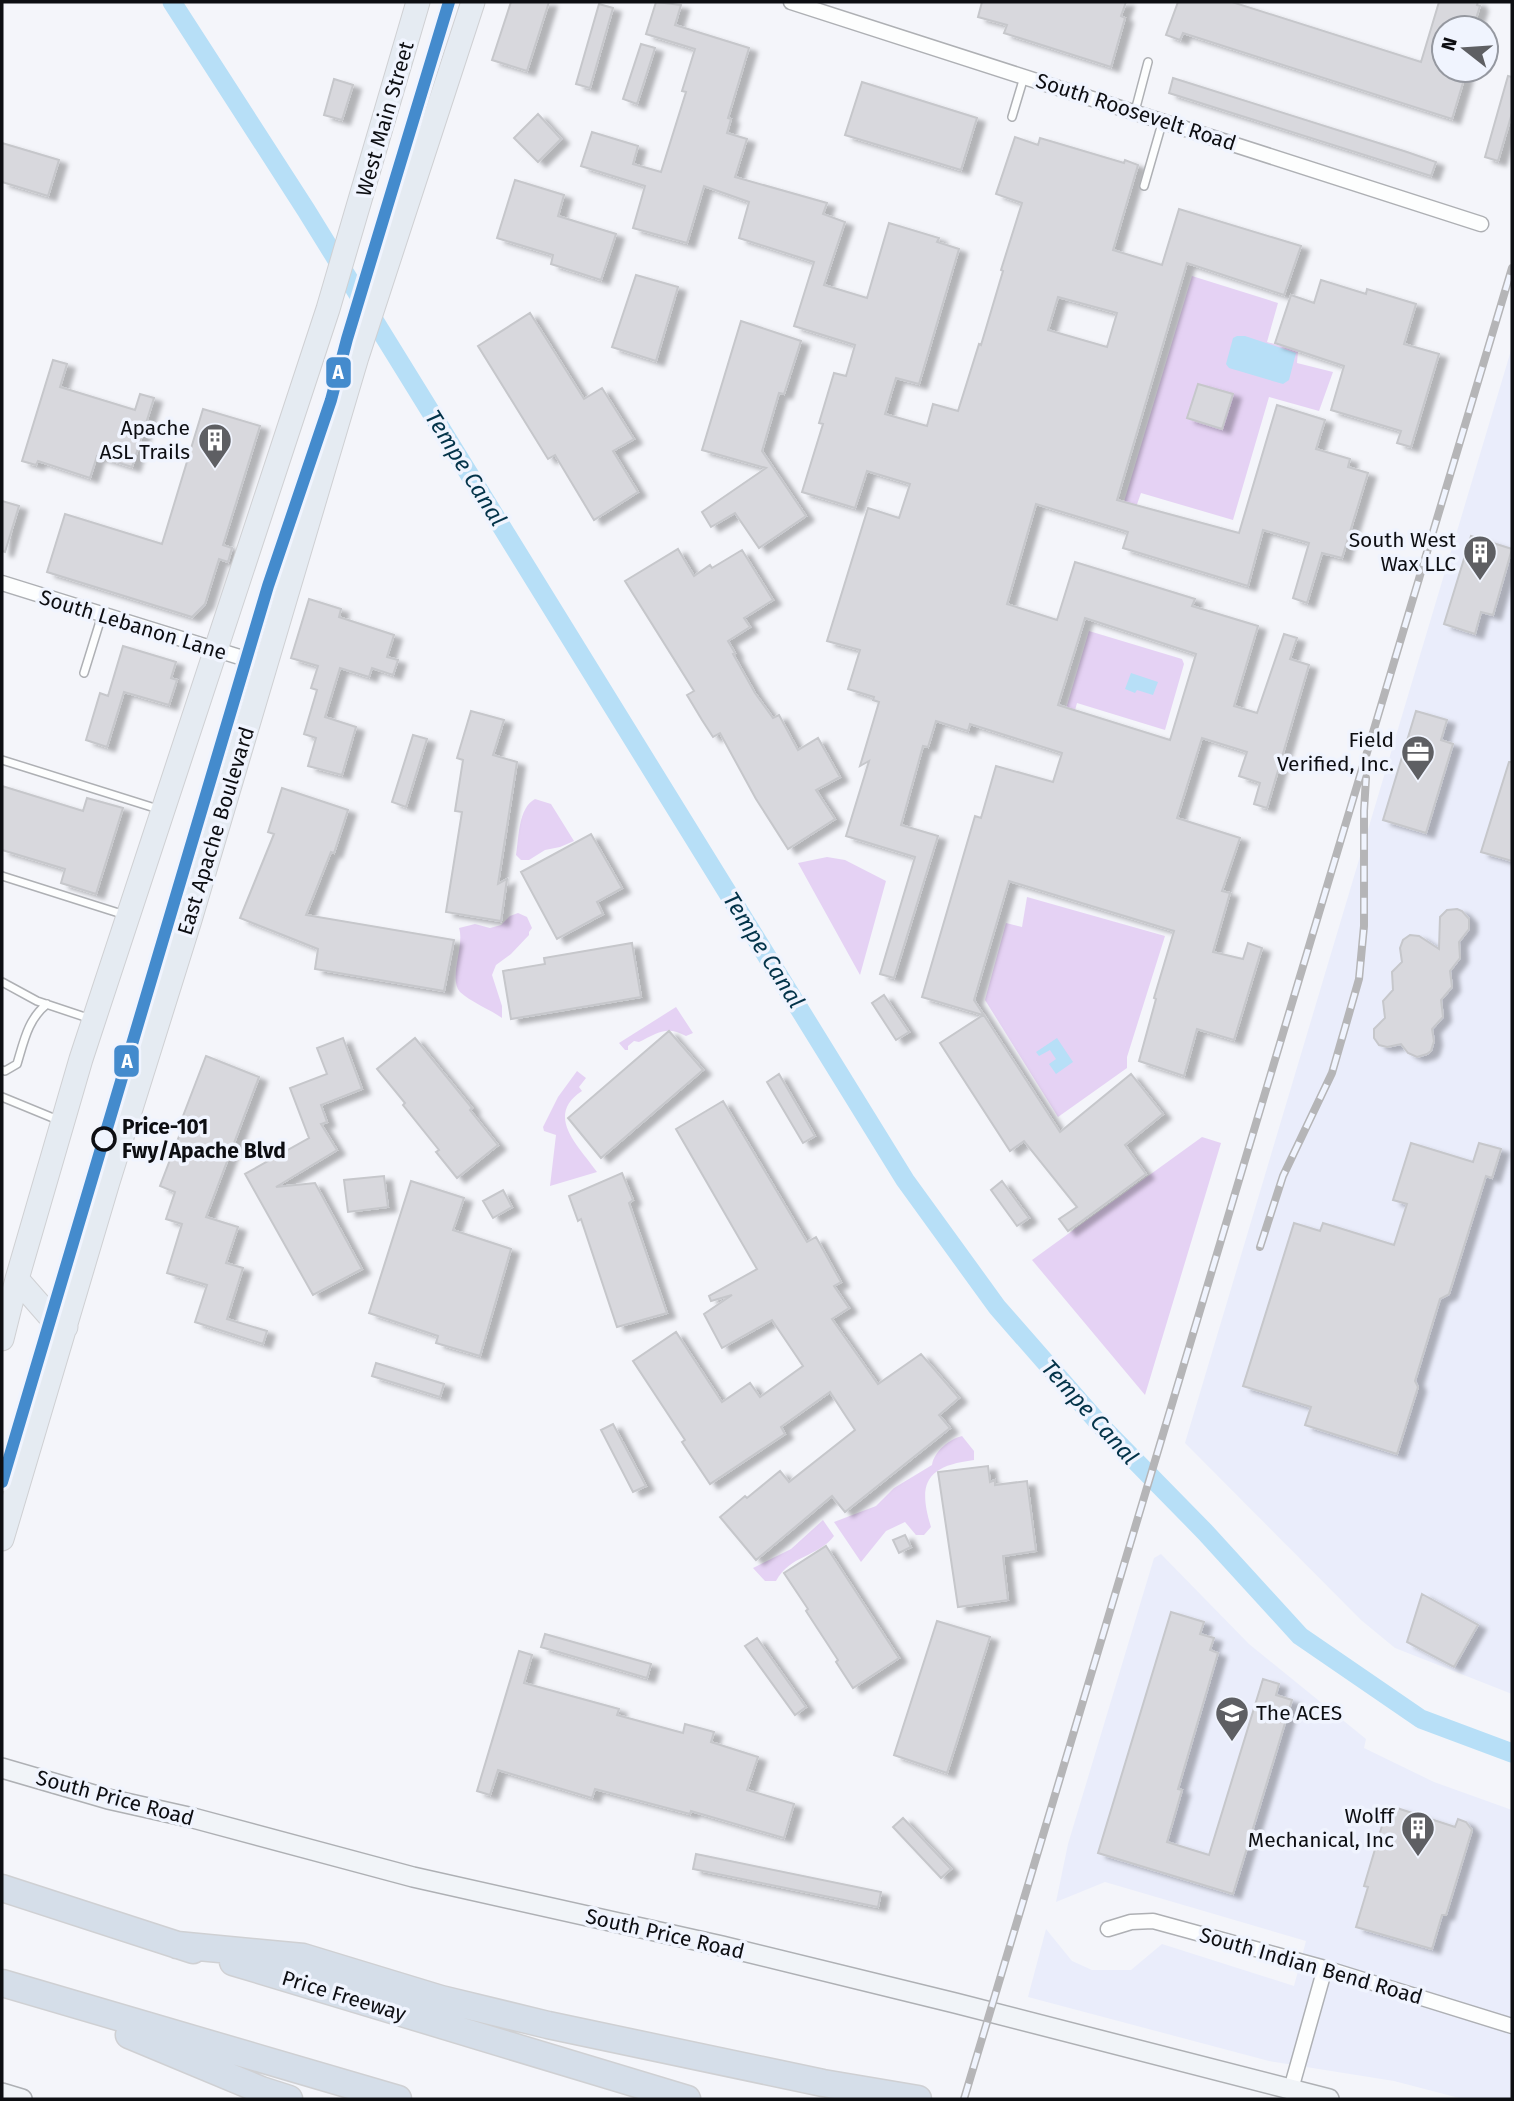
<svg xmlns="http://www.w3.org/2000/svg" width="1514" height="2101" font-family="'Fira Sans',sans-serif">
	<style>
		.built { fill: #eaedfb }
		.green { fill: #e5d2f4 }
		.water { fill: #b7dff7 }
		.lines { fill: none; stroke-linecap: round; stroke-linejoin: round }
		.canal { stroke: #b7dff7; stroke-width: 19 }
		.building { fill: #d8d8dd; stroke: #c6c7cb; stroke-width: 2; fill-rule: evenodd; filter: url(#shadow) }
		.lane-casing { stroke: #aeb0b4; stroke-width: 10 }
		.street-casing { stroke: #aeb0b4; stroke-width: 17 }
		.secondary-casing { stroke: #aeb0b4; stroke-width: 22 }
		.primary-casing { stroke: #cfd0d3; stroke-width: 25 }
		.highway-casing { stroke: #cfd0d3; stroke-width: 29 }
		.lane { stroke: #fdfefe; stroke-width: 7 }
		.street { stroke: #fdfefe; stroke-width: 14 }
		.secondary { stroke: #f1f4f8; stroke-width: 19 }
		.primary { stroke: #e5ebf2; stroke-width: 23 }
		.highway { stroke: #d5dee9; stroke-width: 26 }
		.rail-casing { stroke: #b5b5b7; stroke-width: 8 }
		.rail { stroke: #f0f4fe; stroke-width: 5; stroke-dasharray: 16; stroke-linecap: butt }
		.rail-1-casing { stroke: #f0f4fe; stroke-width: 18 }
		.rail-1 { stroke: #448bcd; stroke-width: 12 }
		.stop-dot { fill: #f0f4fe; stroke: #0d0e12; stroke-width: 3.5 }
		.labels { text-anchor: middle; stroke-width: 7; stroke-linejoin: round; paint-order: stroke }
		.street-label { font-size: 21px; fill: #0d0e12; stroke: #f0f4fe }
		.poi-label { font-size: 21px; fill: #0d0e12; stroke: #f0f4fe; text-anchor: end }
		.stop-label { font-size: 21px; font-weight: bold; fill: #0d0e12; stroke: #f0f4fe; text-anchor: start }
		.water-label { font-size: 23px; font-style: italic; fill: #033349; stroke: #f0f4fe }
		.line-badge { stroke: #f0f4fe; stroke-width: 2.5 }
		.badge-label { font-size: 19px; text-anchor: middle; font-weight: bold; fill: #fff }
	</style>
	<defs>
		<filter id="shadow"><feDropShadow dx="8" dy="4.5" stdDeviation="2" flood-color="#0004"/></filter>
	</defs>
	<rect width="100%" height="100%" fill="#f4f5fa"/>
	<path class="built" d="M1512,347V1694L1395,1648L1361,1620L1185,1443Z
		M1161,1554L1249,1644L1366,1739L1364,1748L1434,1782L1512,1810V2099H1463L1394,2081L1269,2061L1028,1997L1046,1929L1072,1961L1092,1970H1131L1162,1944L1294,1986L1306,1941L1105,1882L1056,1902L1068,1844L1154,1558Z"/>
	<path class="green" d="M1192,276L1278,303L1267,342L1298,351L1297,363L1333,372L1319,411L1269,397L1233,520L1141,493L1130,524L1117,525Z
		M1089,631L1182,659L1184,664L1165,730L1077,703L1070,728L1058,736Z
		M535,799L551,804L574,841L560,847L545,850L529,860H521L516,855C519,838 518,808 535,799Z
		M827,857L845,860L886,881L860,975L798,863Z
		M1027,897L1165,936L1127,1057V1068L1058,1117L985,1000L1006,923L1022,927Z
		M518,913L527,917L532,928L529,932V935L511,954L496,965L492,975L502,1006V1018C491,1010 469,1001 460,992C448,979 465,946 459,928L475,924L490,928L501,925L510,916Z
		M676,1007L693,1033L686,1036C667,1025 657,1033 639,1042L634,1041L628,1046V1050H625L619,1043Z
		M577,1071L586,1078L579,1087L582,1091C544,1116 579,1146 597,1172L550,1186L556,1135L544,1131L543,1127L558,1097Z
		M1202,1137L1221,1143L1145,1395L1032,1260Z
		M962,1436L974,1451V1460C927,1466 917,1482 931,1527L924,1535H916L905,1522L886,1531L861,1562L834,1522L876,1506L894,1488L932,1465C934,1451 950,1439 962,1436Z
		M823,1520L834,1536C818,1557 790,1555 776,1581H765L753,1568L791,1549Z"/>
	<path class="water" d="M1237,336H1245L1296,353L1289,380L1283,384L1229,368L1226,364L1233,338Z
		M1131,673L1158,682L1153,695L1137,690L1135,693L1125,689Z
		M1057,1038L1073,1062L1056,1074L1049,1064L1056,1059L1050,1050L1039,1056L1036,1052Z"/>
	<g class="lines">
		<path class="canal" d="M172,2L306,210L905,1180L997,1307L1103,1428L1205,1532L1300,1636L1421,1719L1512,1753"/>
	</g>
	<path class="building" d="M511,2H549L527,71L492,60Z
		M656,2L681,5L675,25L749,48L728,118L731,119L727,133L747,139L735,177L827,203L823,214L845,222L824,285L867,298L889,223L939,238L937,242L959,249L919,384L896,378L885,414L927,426L933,404L958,411L979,344L981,345L1003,271L1001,270L1022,203L996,194L1015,137L1038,145L1040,138L1124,163L1125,160L1138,165L1113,250L1162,265L1179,209L1301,246L1284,295L1187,263L1117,500L1239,533L1277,405L1325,420L1316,449L1350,459L1348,467L1368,473L1342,558L1322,553L1307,603L1293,598L1309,543L1263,530L1248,586L1123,548L1128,532L1036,504L1007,604L1057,620L1075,562L1195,599L1192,606L1258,626L1234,706L1257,713L1284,634L1297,638L1290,659L1309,665L1267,808L1254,804L1260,783L1239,776L1247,752L1202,738L1177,818L1240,838L1222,891L1230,893L1213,952L1243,959L1248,943L1262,948L1234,1040L1197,1029L1184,1076L1139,1061L1156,999L1154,998L1174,931L1009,881L974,1000L1060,1132L1131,1074L1163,1114L1125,1145L1146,1174L1068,1231L1059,1219L1077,1207L1024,1141L1010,1151L940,1043L983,1015L922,997L975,816L981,818L996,766L1053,782L1062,753L970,724L968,731L936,721L928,747L923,746L901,825L938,836L894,978L880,974L915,857L846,836L869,761L860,766L879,702L873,700L874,697L848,689L860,650L827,641L868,508L899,518L910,484L867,471L855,508L802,492L823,424L819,423L834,373L846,376L855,345L794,326L814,262L739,238L749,202L704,186L687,243L633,228L645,186L581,166L592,132L638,146L633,164L661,172L686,92L682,91L695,49L646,34ZM1058,297L1117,313L1107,347L1048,330ZM1085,618L1196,654L1170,740L1058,705Z
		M982,2H1126L1121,16L1125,18L1111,67L1004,33L1007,25L978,17Z
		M1178,2H1232L1421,62L1439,2H1478L1477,5L1480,6L1473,28H1444V70L1465,76L1452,119L1183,33L1180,40L1166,35Z
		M599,4L613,8L590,88L576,84Z
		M641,44L655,48L637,104L623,99Z
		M1508,76L1512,77V113L1498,161L1485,157Z
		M1173,78L1407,152L1436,162L1431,176L1169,93Z
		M334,79L353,85L342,120L324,115Z
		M862,82L977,118L961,170L845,135Z
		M538,114L561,139L538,162L514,138Z
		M2,143L59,160L48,196L2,182Z
		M515,180L564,195L558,216L616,234L601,280L551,264L553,255L497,238Z
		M636,275L678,287L656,361L612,347Z
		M1321,280L1366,294L1367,289L1416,304L1404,344L1439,354L1411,447L1397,443L1401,431L1331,410L1344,366L1275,343L1291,295L1314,303Z
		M530,313L584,399L602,388L634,439L613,451L638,492L594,520L555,455L548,459L478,346Z
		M741,321L801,341L784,394L779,393L762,451L806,516L759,548L735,513L711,527L702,512L766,468L702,450Z
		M53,360L67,364L60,387L135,410L140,394L154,398L132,467L97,456L90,478L38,461L36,465L22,461Z
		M1198,384L1233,394L1222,429L1187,418Z
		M203,409L260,426L223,545L232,548L228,562L219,559L205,604L192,617L47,572L65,514L162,544Z
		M2,501L19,506L5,552L2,551Z
		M1471,536L1512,549L1493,615L1481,612L1475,634L1444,624Z
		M678,549L694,576L710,565L712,568L742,550L773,600L744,618L750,627L728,641L735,653L733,654L755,693L773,718L779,715L798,750L818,738L840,777L816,790L835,819L788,849L756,799L720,733L713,737L702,720L687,695L694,691L625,581Z
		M309,599L341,609L339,617L394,635L387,657L398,660L393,675L372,668L369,677L340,668L325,717L356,727L342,775L308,766L316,738L304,734L317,690L311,688L318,666L291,658Z
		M123,646L176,662L171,678L177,680L169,705L124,692L107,747L86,740L100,693L108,696Z
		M471,711L504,720L493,755L517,762L498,884L507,879L501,921L446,912L462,812L455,811L463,760L457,758Z
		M1416,711L1447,720L1441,740L1453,744L1426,833L1383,820Z
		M413,735L427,739L406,807L392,802Z
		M1509,762H1512V861L1481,852Z
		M2,786L83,811L87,798L123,808L96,894L61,883L65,869L2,850Z
		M282,788L348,810L334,853L331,852L306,915L454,940L444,991L315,969L318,949L240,918L274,834L268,832Z
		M591,834L622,888L597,902L603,914L557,939L521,872Z
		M1457,909L1462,911L1469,919V929L1459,942L1460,958L1450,971L1452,987L1441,1000L1443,1017L1432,1029L1434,1041L1431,1051L1427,1054L1417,1057L1408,1053L1401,1044L1387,1047L1379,1045L1374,1038V1029L1385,1018L1383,1001L1393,990L1392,972L1402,962L1400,948L1403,940L1410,935L1419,936L1439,949L1440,917L1447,910Z
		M632,943L641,997L511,1019L503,971L545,964L544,958Z
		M884,995L909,1032L896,1040L872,1003Z
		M669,1031L703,1070L601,1158L568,1118Z
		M343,1038L362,1089L321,1105L327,1122L321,1124L337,1150L276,1187L315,1183L362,1269L313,1295L245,1174L309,1138L290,1088L327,1074L317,1048Z
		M415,1038L472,1108L470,1110L498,1145L457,1178L436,1152L439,1150L403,1105L405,1103L377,1069Z
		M206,1056L259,1077L206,1217L238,1227L226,1263L243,1268L227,1319L267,1331L263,1344L195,1322L207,1285L167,1273L182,1224L166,1219L175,1192L160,1186L186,1118L183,1116Z
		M779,1074L815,1136L803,1143L767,1082Z
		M723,1101L807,1242L816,1237L841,1282L834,1286L849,1308L832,1319L878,1384L921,1354L959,1398L939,1415L950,1428L845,1512L832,1496L756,1560L720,1517L745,1496L747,1498L780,1471L789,1482L855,1430L830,1392L781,1427L785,1434L710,1484L682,1442L685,1440L633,1361L676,1332L722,1402L750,1383L760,1397L803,1366L772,1320L722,1348L704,1314L732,1295L711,1301L709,1296L757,1269L676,1129Z
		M1411,1143L1473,1162L1479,1143L1501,1149L1492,1178L1486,1176L1449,1294L1440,1299L1415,1381L1418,1387L1397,1454L1305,1425L1311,1407L1243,1386L1294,1223L1320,1231L1323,1223L1394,1245L1407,1204L1393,1200Z
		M622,1173L633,1200L629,1203L667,1313L617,1327L581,1219L578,1221L569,1196Z
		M384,1176L388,1207L348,1212L344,1180Z
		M411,1181L464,1198L453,1230L511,1249L480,1356L436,1343L438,1336L369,1313Z
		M1002,1181L1029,1218L1017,1226L991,1190Z
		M503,1190L512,1207L493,1218L483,1201Z
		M376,1363L444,1384L440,1397L372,1376Z
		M613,1424L646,1486L633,1492L601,1430Z
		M988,1466L990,1482L995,1480V1485L1027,1481L1036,1551L1003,1556L1008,1600L958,1607L938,1472Z
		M905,1535L911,1547L899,1553L893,1540Z
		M826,1546L899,1658L853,1688L836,1662L838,1660L806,1611L808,1609L784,1573Z
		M1422,1594L1478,1625L1454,1667L1407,1642Z
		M1171,1612L1204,1622L1200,1634L1214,1638L1210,1650L1218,1653L1178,1789L1182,1790L1167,1842L1209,1855L1263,1679L1279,1684L1276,1695L1292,1700L1233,1894L1098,1853Z
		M937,1621L990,1637L947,1773L894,1755Z
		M545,1634L651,1664L647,1678L541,1647Z
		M757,1638L806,1707L795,1715L745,1646Z
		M519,1651L532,1655L524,1683L619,1709L617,1715L683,1733L685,1724L714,1732L711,1742L758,1757L747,1790L794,1804L784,1838L691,1811L690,1814L595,1789L592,1798L498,1770L490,1795L477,1791Z
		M1397,1808L1455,1827L1458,1819L1466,1822L1472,1830L1446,1915H1442L1432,1949L1356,1927L1368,1887L1364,1886L1385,1816Z
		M903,1818L951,1869L941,1878L893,1827Z
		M696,1854L881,1892L878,1907L693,1869Z"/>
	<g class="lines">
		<g class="lane-casing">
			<path id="lane" d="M1135,111L1148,62
				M1012,117L1024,77
				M1144,186L1163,120
				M84,673L102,615
				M2,760L158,809
				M2,876L125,915
				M2,982L37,1001L91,1019
				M2,1070L5,1071L17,1064C24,1041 28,1019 47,1004
				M2,1097L58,1120"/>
		</g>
		<g class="street-casing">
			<path id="street" d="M791,2L1481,224
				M2,583L265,665
				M1108,1929L1131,1922L1153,1921L1325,1968L1512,2026
				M1291,2089L1325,1968"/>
		</g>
		<g class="secondary-casing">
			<path id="secondary" d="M2,1768L108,1799L193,1818L413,1877L722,1946L955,2003L1329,2099
				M2,2093L22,2099"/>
		</g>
		<g class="primary-casing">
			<path id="primary" d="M17,1279L52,1319L66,1327
				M2,1339L17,1279L81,1059L328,309L418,2
				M2,1539L108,1182L190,920L357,357L473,2"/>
		</g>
		<g class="highway-casing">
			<path id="highway" d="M2,1888L193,1950
				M177,1945L303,1957L441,1999L548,2025L823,2083L918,2099
				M233,1962L687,2099
				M2,1983L398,2099
				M129,2035L261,2090L289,2099"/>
		</g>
		<use href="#lane" class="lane"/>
		<use href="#street" class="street"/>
		<use href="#secondary" class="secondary"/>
		<use href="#primary" class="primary"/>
		<use href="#highway" class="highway"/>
		<g class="rail-casing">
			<path id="rail" d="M1260,1247L1283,1176L1332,1073L1359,979L1364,926V811L1366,778
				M964,2099L1512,268"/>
		</g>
		<use href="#rail" class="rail"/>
		<g class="rail-1-casing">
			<path id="rail-1" d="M2,1482L268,586L331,400L347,339L449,2"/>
		</g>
		<use href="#rail-1" class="rail-1"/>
	</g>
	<defs>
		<g id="building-pin" transform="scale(1.75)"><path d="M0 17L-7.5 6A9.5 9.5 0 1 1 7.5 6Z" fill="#5e5f63" stroke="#f0f4fe"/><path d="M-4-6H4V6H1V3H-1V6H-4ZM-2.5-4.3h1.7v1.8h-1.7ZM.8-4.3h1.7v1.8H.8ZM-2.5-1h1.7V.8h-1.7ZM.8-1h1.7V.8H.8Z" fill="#fff"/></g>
		<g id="office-pin" transform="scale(1.75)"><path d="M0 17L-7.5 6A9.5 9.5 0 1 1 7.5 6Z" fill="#5e5f63" stroke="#f0f4fe"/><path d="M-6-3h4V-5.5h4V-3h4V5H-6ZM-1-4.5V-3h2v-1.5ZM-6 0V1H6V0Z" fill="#fff"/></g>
		<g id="school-pin" transform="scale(1.75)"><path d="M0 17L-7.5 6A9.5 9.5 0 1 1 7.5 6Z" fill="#5e5f63" stroke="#f0f4fe"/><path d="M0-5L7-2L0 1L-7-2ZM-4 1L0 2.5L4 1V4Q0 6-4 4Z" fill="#fff"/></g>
	</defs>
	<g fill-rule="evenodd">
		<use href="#building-pin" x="215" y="440"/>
		<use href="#building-pin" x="1480" y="552"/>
		<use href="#office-pin" x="1418" y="752"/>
		<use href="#school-pin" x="1232" y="1713"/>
		<use href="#building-pin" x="1418" y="1828"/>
	</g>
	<circle class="stop-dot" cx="104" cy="1139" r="11"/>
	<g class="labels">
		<g class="street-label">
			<text transform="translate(1136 112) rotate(18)" y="7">South Roosevelt Road</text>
			<text transform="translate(385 119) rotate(-74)" y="7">West Main Street</text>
			<text transform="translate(133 625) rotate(17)" y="7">South Lebanon Lane</text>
			<text transform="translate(216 831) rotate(-73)" y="7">East Apache Boulevard</text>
			<text transform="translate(115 1798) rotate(15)" y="7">South Price Road</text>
			<text transform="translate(665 1934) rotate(13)" y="7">South Price Road</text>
			<text transform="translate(1311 1966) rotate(16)" y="7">South Indian Bend Road</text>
			<text transform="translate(344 1996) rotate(17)" y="7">Price Freeway</text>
		</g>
		<g class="poi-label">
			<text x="190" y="435">Apache<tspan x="190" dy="24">ASL Trails</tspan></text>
			<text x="1456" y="547">South West<tspan x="1456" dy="24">Wax LLC</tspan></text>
			<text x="1394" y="747">Field<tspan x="1394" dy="24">Verified, Inc.</tspan></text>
			<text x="1256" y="1720" text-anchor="start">The ACES</text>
			<text x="1394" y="1823">Wolff<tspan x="1394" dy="24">Mechanical, Inc</tspan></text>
		</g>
		<g class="stop-label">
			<text x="122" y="1134">Price-101<tspan x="122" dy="24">Fwy/Apache Blvd</tspan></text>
		</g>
		<g class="water-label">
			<text transform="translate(466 468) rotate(58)" y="8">Tempe Canal</text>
			<text transform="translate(764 950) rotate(58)" y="8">Tempe Canal</text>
			<text transform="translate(1090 1412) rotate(48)" y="8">Tempe Canal</text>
		</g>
	</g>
	<g class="line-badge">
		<rect x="325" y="356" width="27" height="33" rx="7" fill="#448bcd"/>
		<rect x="113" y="1044" width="27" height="34" rx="7" fill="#448bcd"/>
	</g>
	<g class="badge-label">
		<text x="338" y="379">A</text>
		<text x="127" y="1068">A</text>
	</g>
	<rect width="1514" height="2101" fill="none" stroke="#0d0e12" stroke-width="7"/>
	<g transform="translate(1465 49) rotate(287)"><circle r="33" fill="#f0f4fe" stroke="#9598a0" stroke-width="2"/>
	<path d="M0-5L12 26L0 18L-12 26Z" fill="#5e5f63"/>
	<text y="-10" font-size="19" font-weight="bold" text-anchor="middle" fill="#0d0e12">N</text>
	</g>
</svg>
